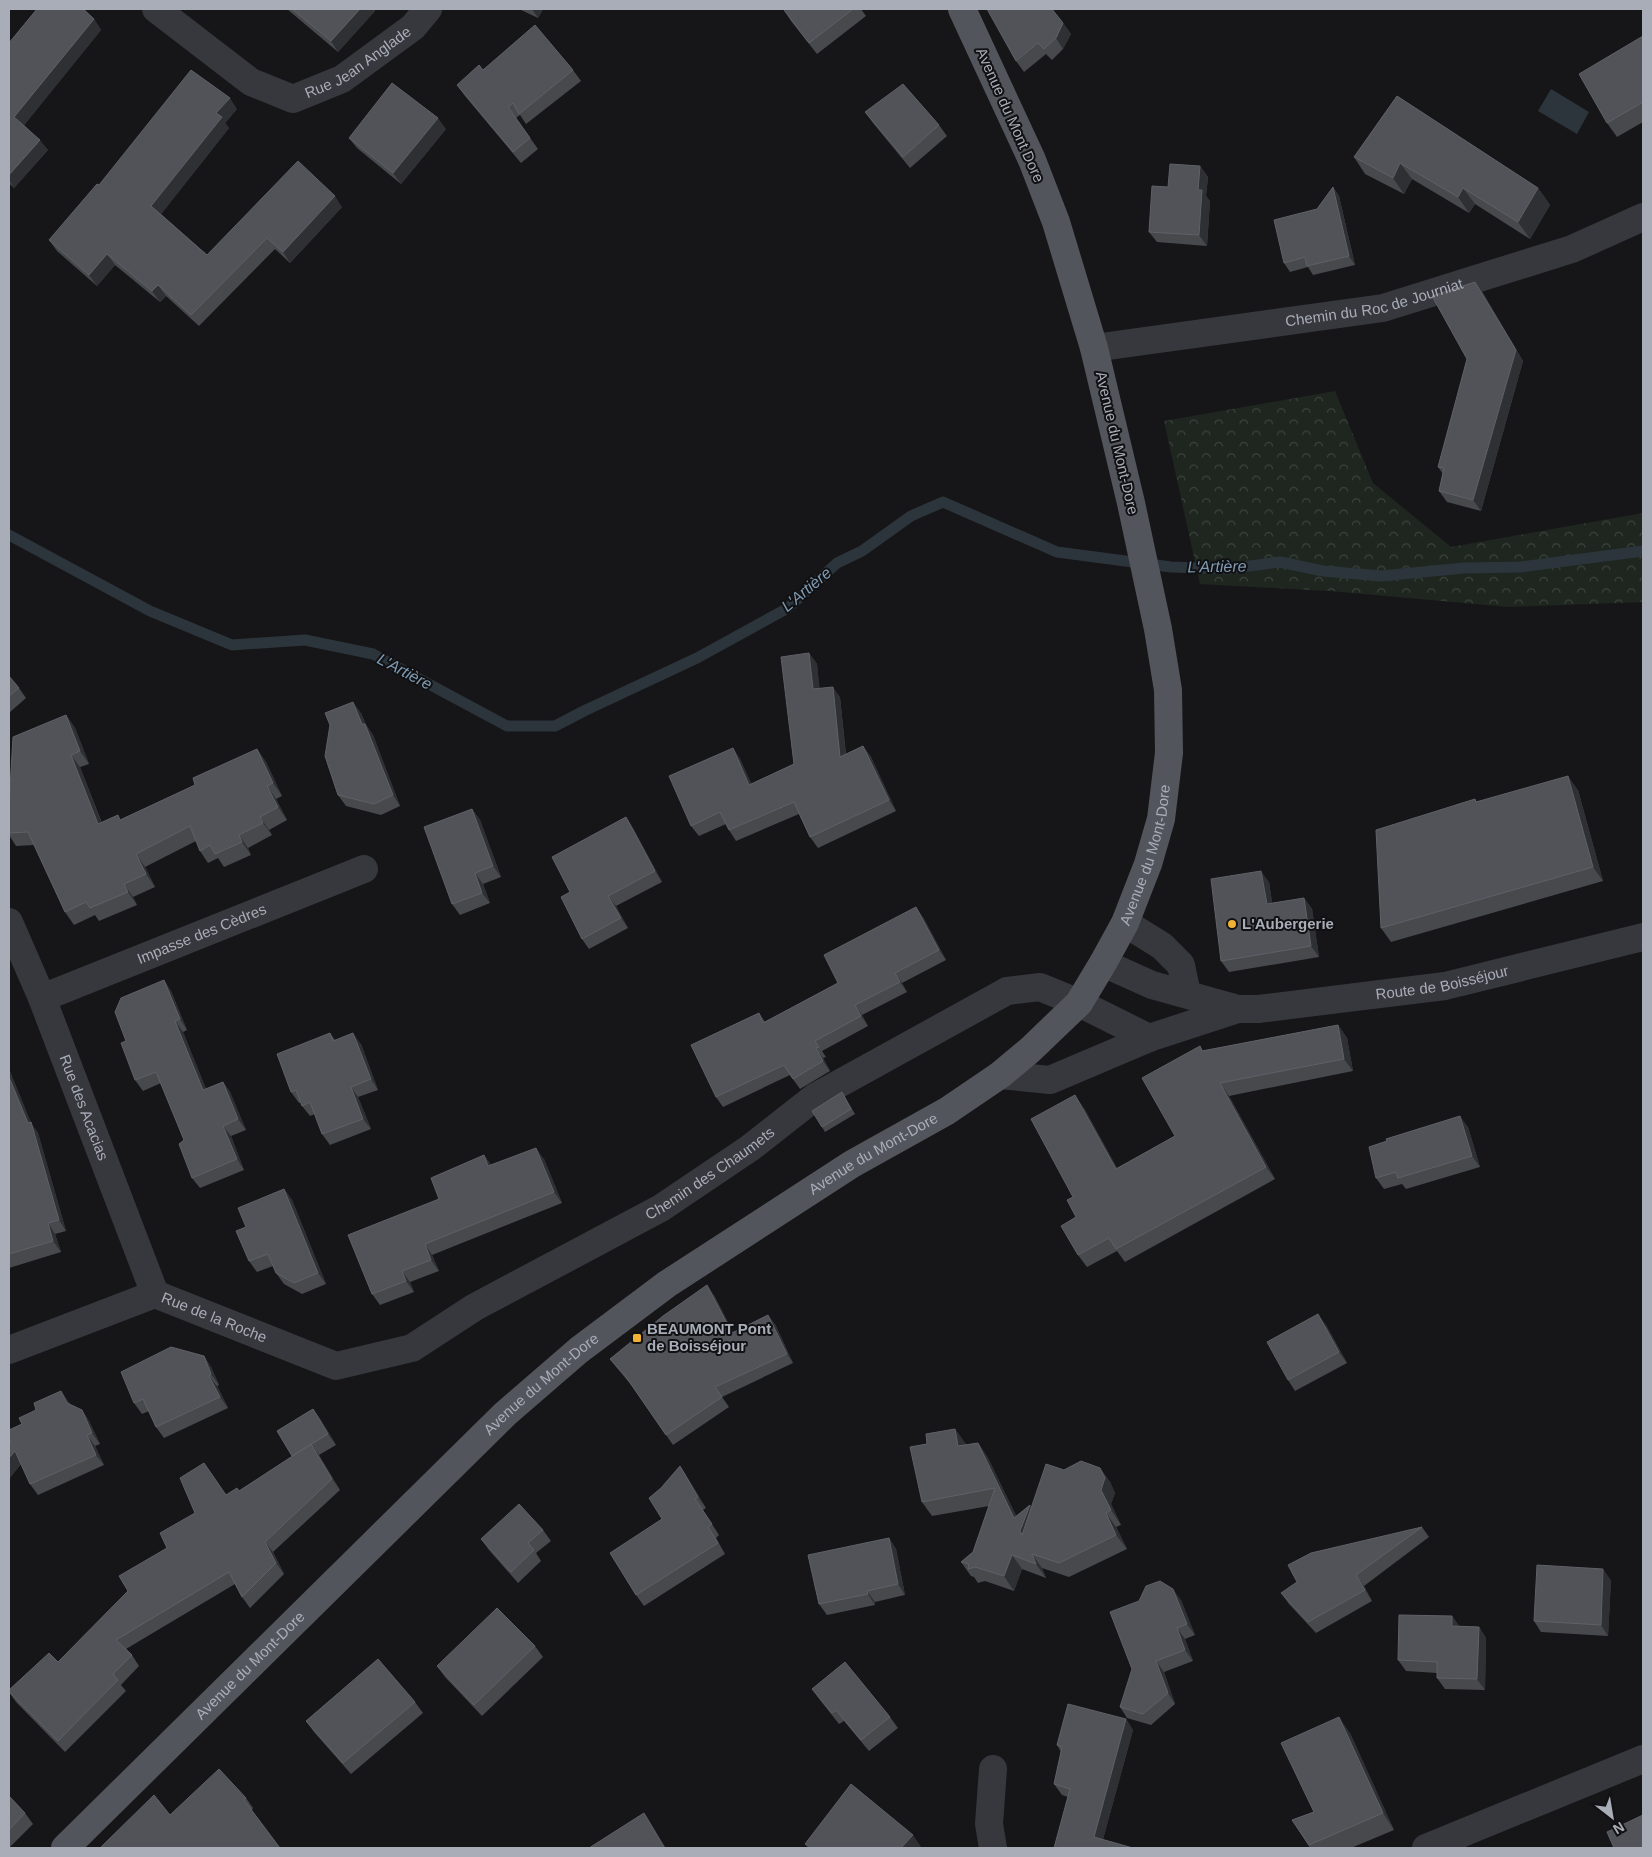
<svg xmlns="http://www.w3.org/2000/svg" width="1652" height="1857" font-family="Helvetica,sans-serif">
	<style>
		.forest { fill: url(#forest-crowns) }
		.water { fill: #2c353c }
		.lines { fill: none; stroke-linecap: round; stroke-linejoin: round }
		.stream { stroke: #2c353c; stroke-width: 11 }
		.minor { stroke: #37383d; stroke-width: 28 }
		.tertiary { stroke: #37383d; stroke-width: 28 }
		.primary { stroke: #53555c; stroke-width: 28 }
		.wall { fill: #47494d }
		.shaded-wall { fill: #2f3033 }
		.building { fill: #525359; stroke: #5f6168 }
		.poi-dot { fill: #f2b134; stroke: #111113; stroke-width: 2 }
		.labels { text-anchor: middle; stroke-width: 4; stroke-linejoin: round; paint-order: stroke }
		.street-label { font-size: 15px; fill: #a8adb8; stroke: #111113 }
		.poi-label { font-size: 15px; font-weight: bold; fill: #a8adb8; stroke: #111113; text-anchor: start }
		.water-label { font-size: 16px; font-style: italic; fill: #7f9bb3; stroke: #111113 }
	</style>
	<defs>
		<pattern id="forest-crowns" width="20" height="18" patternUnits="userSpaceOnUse" patternTransform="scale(1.25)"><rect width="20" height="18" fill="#1e261f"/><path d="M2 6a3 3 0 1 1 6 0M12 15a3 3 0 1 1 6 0" fill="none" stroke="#3c433d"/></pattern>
	</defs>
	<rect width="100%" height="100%" fill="#161618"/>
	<path class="forest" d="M1335,391L1373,483L1451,547L1643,513V602L1509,607L1330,591L1200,584L1164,421Z"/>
	<path class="water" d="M1551,89L1589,112L1577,134L1538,111Z"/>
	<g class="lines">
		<path class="stream" d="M9,535L150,611L232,645L305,640L373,654L507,726H555L586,710L697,658L788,608L837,563L862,551L911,516L943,502L1057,552L1171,567L1227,569L1280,562L1323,571L1381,576L1464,568L1520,567L1643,551"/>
		<g class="minor">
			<path id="s1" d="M156,9L251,82L293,99L342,79L413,27L428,9"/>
			<path id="s2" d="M1094,348L1383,308L1572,249L1643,217"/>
			<path id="s3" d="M9,922L42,998L155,1294"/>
			<path id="s4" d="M42,998L364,869"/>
			<path id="s5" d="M9,1350L155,1294L336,1366L412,1348L475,1307L661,1208L750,1148L815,1097L1007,991L1040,987L1079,1003"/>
			<path d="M993,1848L989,1824L993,1769"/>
			<path d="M1426,1848L1643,1759"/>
		</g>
		<g class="tertiary">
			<path d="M1125,923L1162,946L1181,965L1187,994"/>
			<path id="s6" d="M1103,963L1152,985L1238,1009H1258L1445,986L1643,937"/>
			<path d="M1079,1003L1149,1038"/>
			<path d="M1000,1075L1050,1080L1149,1038L1238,1009"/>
		</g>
		<path class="primary" id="s7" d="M65,1848L505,1414L579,1350L667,1284L852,1164L947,1111L1000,1075L1030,1050L1079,1003L1103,963L1125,923L1148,864L1161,819L1169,753L1168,690L1158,629L1131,503L1094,348L1056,222L1032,160L962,9"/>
	</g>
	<path class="wall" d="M37,9H84L94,19L101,30L24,125L48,150L14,188L9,183V43Z
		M287,9H374L375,11L338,52Z
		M519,9H543L538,18Z
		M785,9H861L866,16L817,54L791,21L784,10Z
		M1063,23L1071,34L1063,49L1052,60L1046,54L1024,72L1016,61Z
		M1643,36V122L1617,137L1607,123Z
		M483,70H573L581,81L526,124L520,115L516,118L538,149L521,163L465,96L457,85Z
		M1397,96L1538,188L1550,205L1530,239L1475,204L1469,213L1412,179L1404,194L1365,174L1354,157Z
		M237,109L225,123L229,128L161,214L207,255L342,207L290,263L275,249L199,326L166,296L160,302L115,265L97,286L57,251L49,240L99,185Z
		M865,112L939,125L947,136L910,168L873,123Z
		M446,129L401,184L357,148L349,138Z
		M1200,166L1208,177L1206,196L1210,201L1207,246L1157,242L1149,232L1168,187Z
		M1333,187L1339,196L1355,265L1313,275L1308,267L1290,272L1284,263L1317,209Z
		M1475,282L1483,293L1523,361L1481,511L1447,502L1439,491L1443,474L1438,467L1467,359Z
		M809,653L817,664L819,688L840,697L846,754L863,746L871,757L896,811L818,848L810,837L799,814L736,841L729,830L726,824L699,836L691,826L733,748L740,759L751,784L794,764Z
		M9,676L19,688L26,698L9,713Z
		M361,713L366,725L373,735L400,806L381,815L346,806L338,795Z
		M66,715L75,728L89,764L80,767L102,823L121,820L195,785L257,749L266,762L282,796L276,799L287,820L269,830L272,835L248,848L251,855L224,867L218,858L208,863L200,851L196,841L145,867L155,887L133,897L137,905L99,921L95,915L74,925L65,912L34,845L16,846L9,835V806Z
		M1578,790L1603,881L1391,942L1381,928L1475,799L1477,802Z
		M472,809L480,820L501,877L483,884L490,903L460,915L452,904Z
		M626,817L633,828L662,882L616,906L628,928L589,949L582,939L570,892Z
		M1269,882L1272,903L1304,898L1312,909L1319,957L1229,972L1221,961Z
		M923,917L946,960L902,983L907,992L862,1015L868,1026L822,1051L826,1057L823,1058L830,1071L800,1089L790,1075L723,1107L716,1097L759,1013L765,1022L838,983Z
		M164,980L171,991L187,1030L183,1032L206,1089L223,1082L230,1092L246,1130L231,1136L244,1170L200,1188L192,1178L184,1140L161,1083L143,1091L135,1080L126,1041Z
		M1338,1025L1347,1038L1353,1071L1229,1096L1275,1179L1125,1262L1117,1251L1087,1267L1078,1255L1076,1217L1073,1197L1084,1108L1117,1168L1175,1136L1200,1046L1203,1051Z
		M330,1033L335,1040L361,1044L378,1090L358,1097L371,1129L330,1145L322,1134L315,1114L310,1116L302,1106L301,1102L299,1103L291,1092Z
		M9,1069L31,1123L38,1133L66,1231L55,1234L61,1252L9,1268Z
		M842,1092L855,1114L825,1132L822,1127Z
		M1468,1127L1480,1167L1406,1189L1402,1184L1384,1189L1376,1178Z
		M484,1155L491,1165L544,1159L562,1203L432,1255L439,1271L410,1282L414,1292L380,1305L372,1294L439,1199Z
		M284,1189L292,1200L326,1284L302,1294L284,1284L276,1273L273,1266L257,1272L249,1261L246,1227Z
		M714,1295L733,1332L775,1324L793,1363L722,1397L729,1407L673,1445L632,1386L617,1368L610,1359Z
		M1326,1325L1347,1363L1295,1391L1288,1380Z
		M204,1356L211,1367L219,1385L217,1386L228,1408L164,1438L156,1427L149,1411L142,1414L134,1403Z
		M69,1402L70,1405L82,1410L89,1421L100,1444L95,1446L104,1465L38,1495L30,1484L21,1464L9,1479V1444L11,1443Z
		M313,1409L321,1420L336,1445L319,1455L340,1490L273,1552L284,1574L250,1608L242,1597L235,1584L126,1649L132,1655L139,1666L121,1685L126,1691L65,1752L16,1702L9,1692L58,1662L128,1591L167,1548L226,1495L239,1491L293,1457L277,1431Z
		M955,1429L965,1443L966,1445L978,1443L988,1458L1016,1516L1030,1505L1032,1508L1064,1470L1100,1468L1110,1482L1115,1493L1111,1504L1121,1525L1116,1527L1127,1549L1069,1577L1042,1568L1046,1578L1022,1569L1014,1591L985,1581L978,1583L974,1577L971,1576L961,1562L973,1552L989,1506L932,1516L922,1502L927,1444Z
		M680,1466L687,1477L706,1508L703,1510L719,1535L716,1538L725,1554L644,1606L636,1595L662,1519L661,1488Z
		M1422,1527L1429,1537L1364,1586L1372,1601L1316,1633L1289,1604L1281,1593Z
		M543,1530L551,1541L536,1553L541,1561L518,1583L489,1550L481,1539Z
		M889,1538L896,1549L905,1595L875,1602V1605L827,1615L819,1604Z
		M1611,1580L1608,1636L1541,1632L1534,1621Z
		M1181,1600L1195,1635L1185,1639L1193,1661L1164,1672L1175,1704L1151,1725L1127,1718L1120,1707Z
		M1452,1616L1459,1626L1479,1627L1486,1638L1485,1690L1445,1689L1437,1678V1673L1406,1671L1398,1660Z
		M535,1646L543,1657L482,1716L445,1677L437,1666Z
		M812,1689L890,1717L898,1728L869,1751L844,1721L839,1724L820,1700Z
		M415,1702L423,1713L351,1774L314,1732L306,1721Z
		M1126,1719L1133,1730L1103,1839L1054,1848L1068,1797L1062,1795L1054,1784L1061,1752L1057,1745Z
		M1350,1733L1394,1830L1351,1848H1310L1292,1820L1314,1812Z
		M9,1796L25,1813L33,1824L9,1848Z
		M246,1798L253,1808L252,1810L170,1815Z"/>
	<path class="shaded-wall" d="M360,9H374L375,11L338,52L331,41Z
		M532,9H543L538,18Z
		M94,19L101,30L22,128L14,117Z
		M1063,23L1071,34L1063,49L1056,38Z
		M230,98L237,109L225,123L229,128L159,217L151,206L216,113Z
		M438,118L446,129L401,184L393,173Z
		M40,140L48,150L14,188L9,180V175Z
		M1400,163L1412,179L1404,194L1393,178Z
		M1200,166L1208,177L1206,196L1210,201L1207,246L1199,235L1198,190Z
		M1333,187L1339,196L1355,265L1349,256Z
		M1463,188L1475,204L1469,213L1458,197Z
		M1538,188L1550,205L1530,239L1518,222Z
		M335,196L342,207L290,263L283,252Z
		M107,254L115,265L97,286L89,275Z
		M1475,282L1483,293L1523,361L1481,511L1473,500Z
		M158,285L166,296L160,302L152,291Z
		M809,653L817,664L821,700L813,689Z
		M833,687L840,697L847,767L840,757Z
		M353,702L361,713L366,725L373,735L400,806L393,795Z
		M66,715L75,728L89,764L80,751Z
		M863,746L871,757L896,811L889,800Z
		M733,748L740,759L757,795L749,785Z
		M257,749L266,762L282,796L273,783Z
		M71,755L80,767L107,837L98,824Z
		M1568,776L1578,790L1603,881L1593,867Z
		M267,786L276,799L287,820L278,807Z
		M472,809L480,820L501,877L493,866Z
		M260,817L269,830L272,835L263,823Z
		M626,817L633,828L662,882L655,871Z
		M239,835L248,848L251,855L242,842Z
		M136,854L145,867L155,887L146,874Z
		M1261,871L1269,882L1274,915L1267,904Z
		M475,873L483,884L490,903L482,893Z
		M124,884L133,897L137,905L128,892Z
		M608,896L616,906L628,928L621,918Z
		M1304,898L1312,909L1319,957L1311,946Z
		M916,907L923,917L946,960L939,950Z
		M895,973L902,983L907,992L900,982Z
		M164,980L171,991L187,1030L180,1019Z
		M855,1005L862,1015L868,1026L861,1016Z
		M175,1021L183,1032L211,1101L203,1090Z
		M1338,1025L1347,1038L1353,1071L1344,1059Z
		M353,1033L361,1044L378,1090L371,1079Z
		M816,1048L823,1058L830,1071L823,1061Z
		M9,1069L31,1123L38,1133L66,1231L59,1220L28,1123L9,1077Z
		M223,1082L230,1092L246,1130L238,1119Z
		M1220,1083L1229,1096L1275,1179L1266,1167Z
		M351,1087L358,1097L371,1129L363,1119Z
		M1075,1095L1084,1108L1124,1181L1116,1169Z
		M1460,1116L1468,1127L1480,1167L1472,1156Z
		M223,1126L231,1136L244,1170L237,1159Z
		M536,1148L544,1159L562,1203L554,1192Z
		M484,1155L491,1166H488Z
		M284,1189L292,1200L326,1284L318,1273Z
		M48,1223L55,1234L61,1252L53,1241Z
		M425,1244L432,1255L439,1271L431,1260Z
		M402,1271L410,1282L414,1292L406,1281Z
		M707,1285L714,1295L738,1342L732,1333Z
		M1318,1314L1326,1325L1347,1363L1339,1352Z
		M768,1315L775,1324L793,1363L787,1354Z
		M204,1356L211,1367L219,1385L211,1374Z
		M209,1376L217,1386L228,1408L220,1397Z
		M61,1391L69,1402L75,1414L67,1403Z
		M313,1409L321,1420L336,1445L328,1434Z
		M82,1410L89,1421L100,1444L92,1433Z
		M955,1429L965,1443L968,1461L958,1446Z
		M87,1435L95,1446L104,1465L96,1455Z
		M978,1443L988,1458L1022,1527L1030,1505L1040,1520L1022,1535Z
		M311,1444L319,1455L340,1490L332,1479Z
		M15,1451L22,1462L9,1479V1458Z
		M680,1466L687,1477L706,1508L698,1497Z
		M1100,1468L1110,1482L1115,1493L1111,1504L1121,1525L1111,1510L1101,1490Z
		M1106,1513L1116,1527L1127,1549L1116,1535Z
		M889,1538L896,1549L905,1595L898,1584Z
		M265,1542L273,1552L284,1574L276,1563Z
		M1032,1554L1042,1568L1046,1578L1036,1564Z
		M1012,1555L1022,1569L1014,1591L1004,1576Z
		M1603,1569L1611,1580L1608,1636L1601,1625Z
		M1356,1575L1364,1586L1372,1601L1365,1590Z
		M1173,1589L1181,1600L1195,1635L1187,1624Z
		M867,1591L875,1602V1605L868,1594Z
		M1452,1616L1460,1627L1452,1626Z
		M1479,1627L1486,1638L1485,1690L1477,1679Z
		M1177,1628L1185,1639L1193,1661L1185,1650Z
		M1156,1661L1164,1672L1175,1704L1168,1693Z
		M1339,1717L1350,1733L1394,1830L1383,1813Z
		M1126,1719L1133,1730L1101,1847L1094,1837Z
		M644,1813L650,1822L666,1848L664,1847Z
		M913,1835L922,1848H901Z"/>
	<path class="building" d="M37,9H83L94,19L14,117L40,140L9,175V43Z
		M292,9H360L331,41Z
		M785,9H853L809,43L784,10Z
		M987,9H1052L1063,23L1056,38L1044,49L1038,43L1016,61Z
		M535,25L573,70L519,114L513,103L508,107L530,138L513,152L457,85L479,65L483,70Z
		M1643,36V102L1607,123L1579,74Z
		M191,70L230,98L216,113L222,117L151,206L207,255L298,161L335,196L283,252L267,238L191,315L158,285L152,291L107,254L89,275L49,240L97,184L99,185Z
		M392,83L438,118L393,173L349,138Z
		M903,84L939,125L903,157L865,112Z
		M1397,96L1538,188L1518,222L1463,188L1458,197L1400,163L1393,178L1354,157Z
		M1170,164L1200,166L1198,190H1202L1199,235L1149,232L1152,186L1168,187Z
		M1333,187L1349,256L1307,266L1305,257L1284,263L1274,220L1317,209Z
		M1475,282L1516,350L1473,500L1439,491L1444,468L1438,467L1467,359L1432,296Z
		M809,653L813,689L833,687L840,757L863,746L889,800L810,837L794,802L729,830L720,812L691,826L669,776L733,748L749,785L794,764L781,657Z
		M9,676L19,688L9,696Z
		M353,702L362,724H365L393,795L374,804L338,795L325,756L330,725L325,713Z
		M66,715L80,751L71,755L98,824L118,815L120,820L195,785L193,778L257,749L273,783L267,786L278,807L260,817L263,823L239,835L242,842L215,854L210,845L200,851L190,826L136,854L146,874L124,884L128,892L90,908L86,902L65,912L28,832L9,833V806L13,737Z
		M1568,776L1593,867L1381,928L1376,830L1475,799L1476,802Z
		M472,809L493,866L475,873L482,893L452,904L424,827Z
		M626,817L655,871L608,896L621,918L582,939L561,897L570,892L552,857Z
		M1261,871L1267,904L1304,898L1311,946L1221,961L1211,879Z
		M916,907L939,950L895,973L900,982L855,1005L861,1016L815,1041L819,1047L816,1048L823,1061L793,1079L784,1065L716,1097L691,1045L759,1013L763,1023L838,983L824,955Z
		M164,980L180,1019L175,1021L203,1090L223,1082L238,1119L223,1126L237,1159L192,1178L179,1144L184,1140L156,1072L135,1080L121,1043L126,1041L115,1012L121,998Z
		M1338,1025L1344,1059L1220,1083L1266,1167L1116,1249L1109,1238L1078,1255L1061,1226L1076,1217L1067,1200L1073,1197L1031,1119L1075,1095L1116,1169L1175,1136L1142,1078L1200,1046L1202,1051Z
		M330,1033L333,1041L353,1033L371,1079L351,1087L363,1119L322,1134L310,1102L302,1106L296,1090L291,1092L277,1054Z
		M9,1077L28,1123L31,1122L59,1220L48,1223L53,1241L9,1254Z
		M842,1092L851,1109L822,1127L812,1111Z
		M1460,1116L1472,1156L1398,1178L1396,1172L1376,1178L1369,1147L1387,1141L1386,1139Z
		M536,1148L554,1192L425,1244L431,1260L402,1271L406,1281L372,1294L348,1235L439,1199L431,1178L484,1155L488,1166Z
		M284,1189L318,1273L294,1283L276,1273L268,1254L249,1261L236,1231L246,1227L238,1208Z
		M707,1285L732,1333L768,1315L787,1354L715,1387L722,1397L666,1435L626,1377L610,1359L663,1316Z
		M1318,1314L1339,1352L1288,1380L1267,1342Z
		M171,1347L204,1356L211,1374L209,1376L220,1397L156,1427L143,1399L134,1403L121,1372Z
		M61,1391L67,1403L82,1410L92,1433L87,1435L96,1455L30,1484L15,1451L9,1458V1444L11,1443L9,1438V1430L22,1424L19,1418L36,1410L34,1403Z
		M313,1409L328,1434L292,1456L277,1431Z
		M955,1429L958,1446L978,1443L1014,1518L1030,1505L1020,1531L1022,1535L1046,1464L1064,1470L1081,1461L1100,1468L1105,1478L1101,1490L1111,1510L1106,1513L1116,1535L1059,1563L1032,1554L1036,1564L1012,1555L1004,1576L975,1567L968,1569L969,1564L961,1562L973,1552L995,1488L922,1502L910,1447L927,1444L926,1434Z
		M311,1444L332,1479L265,1542L276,1563L242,1597L229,1572L116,1640L132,1655L113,1674L118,1680L58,1741L9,1692V1690L49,1653L58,1662L128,1591L119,1576L167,1548L160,1533L195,1513L180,1478L204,1463L226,1495L237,1488L239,1491Z
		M680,1466L698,1497L695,1499L712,1524L708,1527L718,1543L636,1595L610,1553L662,1519L649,1498L661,1488Z
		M519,1504L543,1530L528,1543L534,1550L511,1572L481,1539Z
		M1422,1527L1356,1575L1365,1590L1308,1622L1281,1593L1297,1582L1288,1565L1311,1553Z
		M889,1538L898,1584L867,1591L868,1594L819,1604L808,1555Z
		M1537,1565L1603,1569L1601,1625L1534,1621Z
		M1160,1581L1173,1589L1187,1624L1177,1628L1185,1650L1156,1661L1168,1693L1143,1714L1120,1707L1132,1669L1110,1612L1139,1601L1146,1586Z
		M497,1608L535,1646L474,1705L437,1666Z
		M1399,1615L1452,1616V1626L1479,1627L1477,1679L1437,1678V1662L1398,1660Z
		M378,1659L415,1702L343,1763L306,1721Z
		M845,1662L890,1717L861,1740L836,1710L832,1713L812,1689Z
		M1068,1704L1126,1719L1094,1837L1133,1848H1054L1070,1789L1054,1784L1062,1747L1057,1745Z
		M1339,1717L1383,1813L1309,1845L1292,1820L1314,1812L1281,1743Z
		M219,1769L246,1798L244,1800L280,1848H100L154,1795L170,1815Z
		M851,1784L913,1835L901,1848H810L805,1844Z
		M9,1796L25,1813L9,1830Z
		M644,1813L664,1847L661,1848H589Z
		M1643,1815V1848H1614L1607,1832Z"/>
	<g class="poi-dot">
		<circle cx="1232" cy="924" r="5"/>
		<rect x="632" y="1333" width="10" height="10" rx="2.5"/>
	</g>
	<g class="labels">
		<g class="street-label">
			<text dy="5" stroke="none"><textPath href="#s1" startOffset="240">Rue Jean Anglade</textPath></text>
			<text transform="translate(1010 115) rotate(66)" y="5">Avenue du Mont Dore</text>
			<text dy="5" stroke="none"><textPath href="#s2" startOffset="284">Chemin du Roc de Journiat</textPath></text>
			<text transform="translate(1117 443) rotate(77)" y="5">Avenue du Mont-Dore</text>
			<text dy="5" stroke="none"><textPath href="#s7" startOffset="1490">Avenue du Mont-Dore</textPath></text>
			<text dy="5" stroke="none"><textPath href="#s4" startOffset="172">Impasse des Cèdres</textPath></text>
			<text dy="5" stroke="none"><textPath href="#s6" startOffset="349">Route de Boisséjour</textPath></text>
			<text dy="5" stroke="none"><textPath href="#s3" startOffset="200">Rue des Acacias</textPath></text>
			<text dy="5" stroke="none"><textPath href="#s7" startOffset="1070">Avenue du Mont-Dore</textPath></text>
			<text dy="5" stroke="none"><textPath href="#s5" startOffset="775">Chemin des Chaumets</textPath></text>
			<text dy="5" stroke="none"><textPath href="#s5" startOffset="220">Rue de la Roche</textPath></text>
			<text dy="5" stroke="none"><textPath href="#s7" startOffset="665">Avenue du Mont-Dore</textPath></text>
			<text dy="5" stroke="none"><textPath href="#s7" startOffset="260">Avenue du Mont-Dore</textPath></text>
		</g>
		<g class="poi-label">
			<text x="1242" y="929">L'Aubergerie</text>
			<text x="647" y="1334">BEAUMONT Pont<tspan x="647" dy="17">de Boisséjour</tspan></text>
		</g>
		<g class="water-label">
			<text transform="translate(1217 566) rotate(-1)" y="6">L'Artière</text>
			<text transform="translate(806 589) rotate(-40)" y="6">L'Artière</text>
			<text transform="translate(405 671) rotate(28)" y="6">L'Artière</text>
		</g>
	</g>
	<rect width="1652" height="1857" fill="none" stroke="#a8adb8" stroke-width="20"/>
	<g transform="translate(1612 1817) rotate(149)" stroke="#111113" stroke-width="4" paint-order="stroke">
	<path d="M0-4L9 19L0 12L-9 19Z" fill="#a8adb8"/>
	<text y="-8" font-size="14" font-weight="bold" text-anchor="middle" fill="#a8adb8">N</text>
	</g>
</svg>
